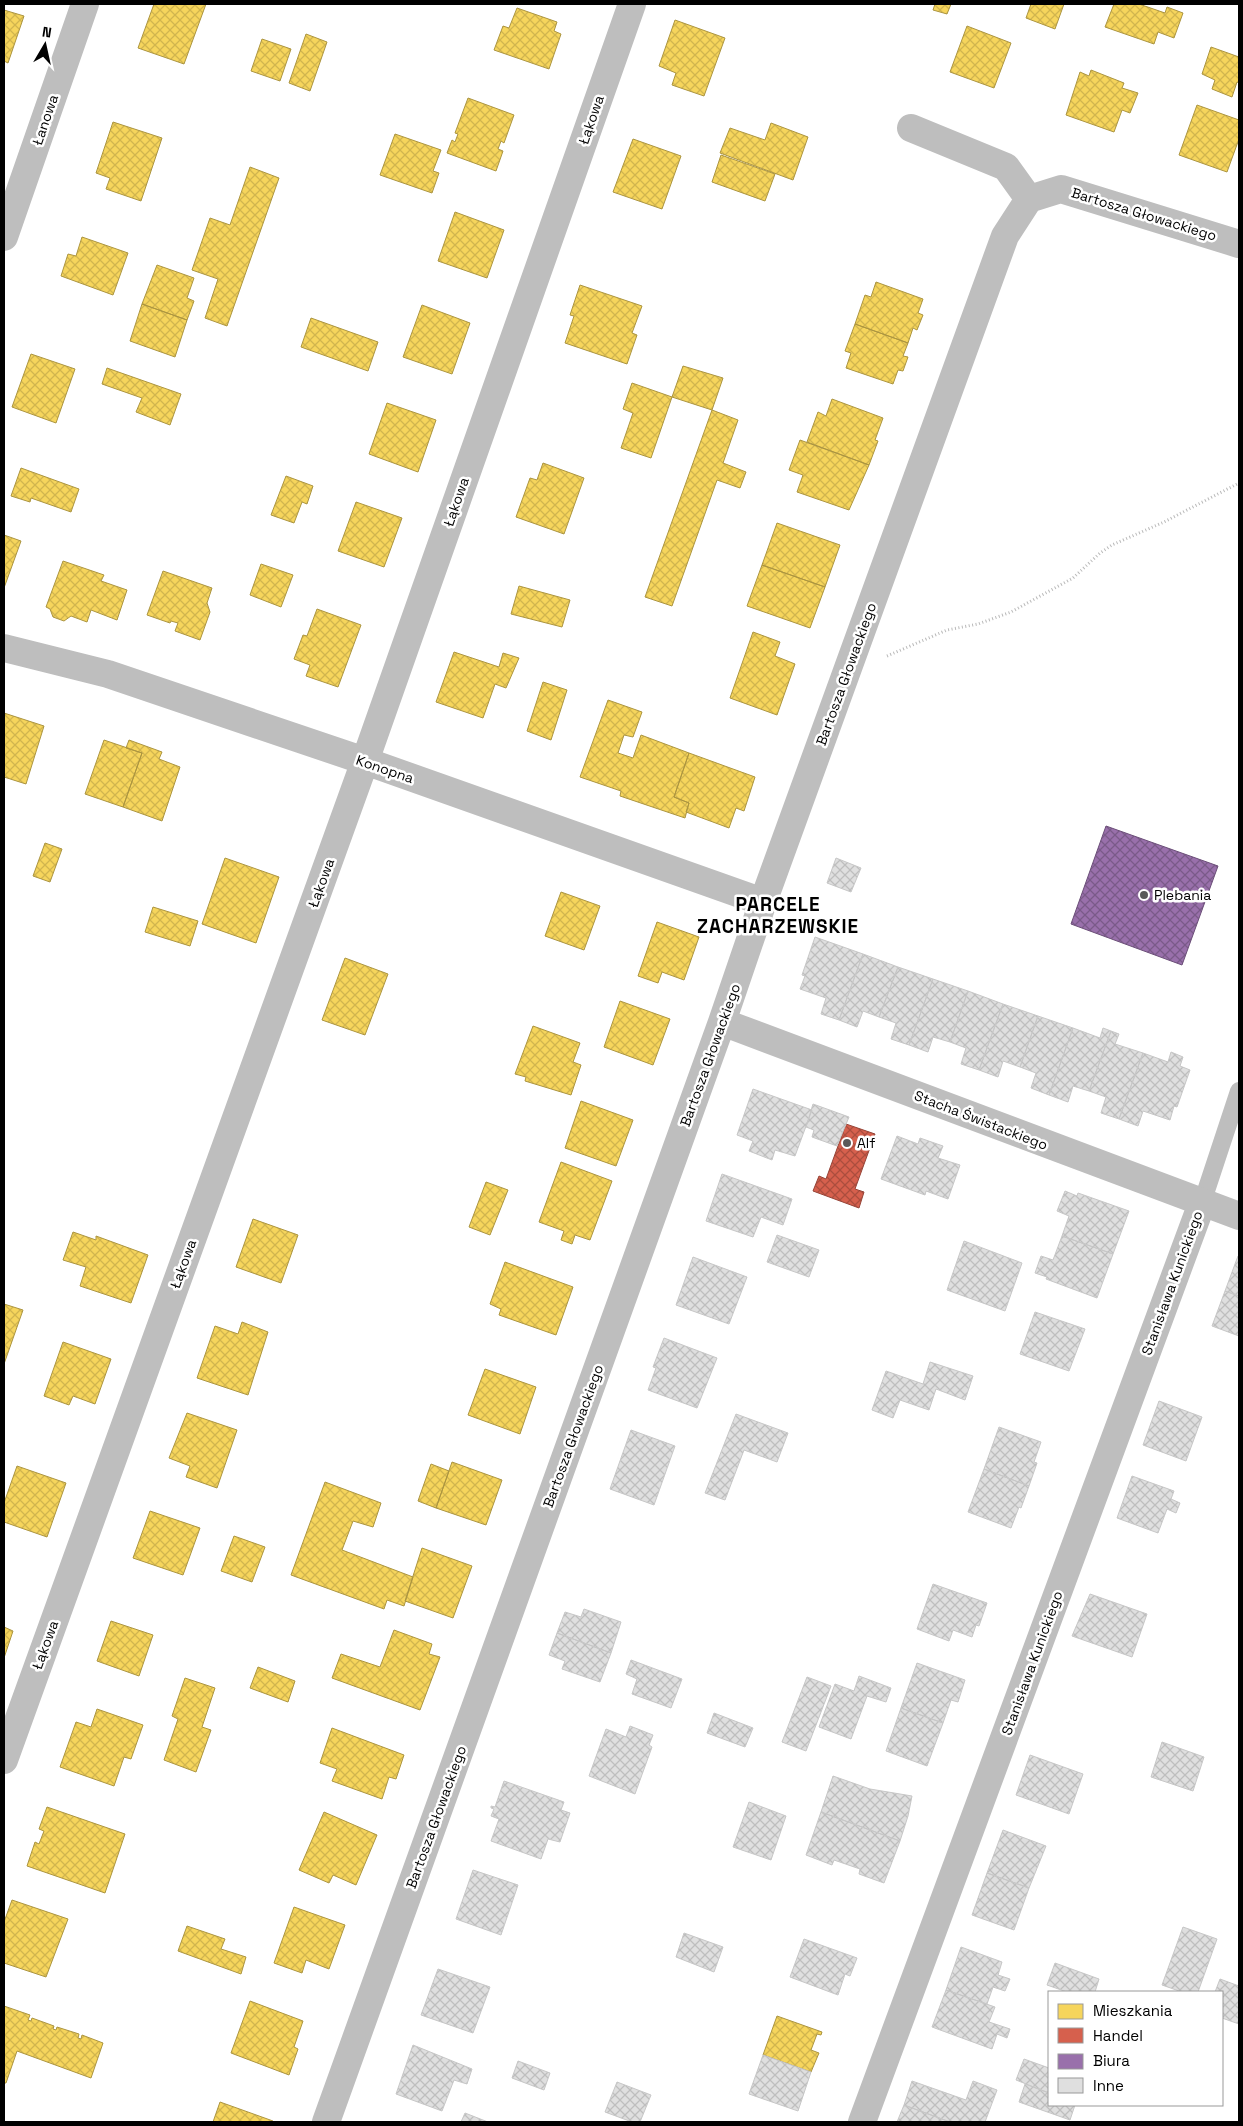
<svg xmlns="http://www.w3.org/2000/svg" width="1243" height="2126" font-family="'Space Grotesk',sans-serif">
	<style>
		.homes { fill: url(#homes-cross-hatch); stroke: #ac9540 }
		.shops { fill: url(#shops-cross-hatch); stroke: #964336 }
		.offices { fill: url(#offices-cross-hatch); stroke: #6b4e78 }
		.building { fill: url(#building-cross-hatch); stroke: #c7c7c7 }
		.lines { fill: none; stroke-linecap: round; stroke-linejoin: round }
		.path { stroke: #b9b9b9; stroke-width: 3; stroke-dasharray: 1 2.5; stroke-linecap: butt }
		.service { stroke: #bebebe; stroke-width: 18 }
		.minor { stroke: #bebebe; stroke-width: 28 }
		.poi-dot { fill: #595959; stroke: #fff; stroke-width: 2 }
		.labels { text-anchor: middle; stroke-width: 5; stroke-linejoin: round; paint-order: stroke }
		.street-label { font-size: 14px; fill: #000; stroke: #fff }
		.poi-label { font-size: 14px; fill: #000; stroke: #fff; text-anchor: start }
		.district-label { font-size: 19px; font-weight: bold; letter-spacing: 1px; fill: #000; stroke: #fff }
	</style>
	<defs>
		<pattern id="homes-cross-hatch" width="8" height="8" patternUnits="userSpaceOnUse" patternTransform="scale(1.25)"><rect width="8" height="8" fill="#f6d55c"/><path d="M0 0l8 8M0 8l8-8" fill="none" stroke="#d1b54e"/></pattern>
		<pattern id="shops-cross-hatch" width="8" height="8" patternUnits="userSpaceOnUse" patternTransform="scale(1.25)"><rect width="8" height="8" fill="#d6604d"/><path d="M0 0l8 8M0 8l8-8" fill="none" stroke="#ab4d3e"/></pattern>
		<pattern id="offices-cross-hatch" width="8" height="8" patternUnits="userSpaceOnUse" patternTransform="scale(1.25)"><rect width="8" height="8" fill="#9970ab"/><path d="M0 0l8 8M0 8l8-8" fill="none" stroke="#7a5a89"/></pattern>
		<pattern id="building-cross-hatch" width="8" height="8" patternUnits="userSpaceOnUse" patternTransform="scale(1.25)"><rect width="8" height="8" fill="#dfdfdf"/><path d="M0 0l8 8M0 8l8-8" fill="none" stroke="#bebebe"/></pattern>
	</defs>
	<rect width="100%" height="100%" fill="#fff"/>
	<path class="homes" d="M154,4H206L184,64L138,48Z
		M935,4H951L947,14L933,10Z
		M1031,4H1064L1055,29L1026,18Z
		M1114,4H1139L1165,13L1167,7L1183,13L1174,38L1158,32L1154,44L1105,27Z
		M517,8L557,22L554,31L561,34L549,69L494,50L503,26L509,28Z
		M4,10L24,16L8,63L4,61Z
		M675,20L725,38L704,96L672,85L676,73L659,66Z
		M967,26L1011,43L994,88L950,72Z
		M306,34L327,42L310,91L289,83Z
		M262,39L291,49L280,81L251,71Z
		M1211,47L1239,57V83L1237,82L1232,97L1212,89L1215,80L1202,74Z
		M1091,70L1124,83L1122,88L1138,93L1130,113L1122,110L1114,132L1066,115L1080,72L1089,76Z
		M468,98L514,115L504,143L501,141L498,149L503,151L496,171L447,153L452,140L455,142L458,134L455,133Z
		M1197,105L1239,120V139L1227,172L1179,155Z
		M113,122L162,138L141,201L106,189L110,178L96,173Z
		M771,123L808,137L793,180L720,153L730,128L765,140Z
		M395,134L441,150L433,171L439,173L432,193L380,175Z
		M633,139L681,156L662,209L613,192Z
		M721,155L775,174L765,201L712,182Z
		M250,167L279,178L227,326L205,318L218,279L192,270L210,218L230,225Z
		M455,212L504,230L487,278L438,261Z
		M82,237L128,253L113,295L61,276L68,254L76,256Z
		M157,265L194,278L187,298L194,301L187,320L142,304Z
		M876,282L923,299L918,313L923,315L917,330L913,328L908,343L855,324L865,295L871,297Z
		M580,285L642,306L632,333L637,335L627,364L565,343L574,316L570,315Z
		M142,304L187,320L175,357L130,341Z
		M422,305L470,323L452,374L403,357Z
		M311,318L378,342L368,371L301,347Z
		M855,324L908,343L903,356L908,357L903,371L898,370L893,384L846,368L851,353L845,351Z
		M31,354L75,369L56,423L12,407Z
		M683,366L723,378L712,410L672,397Z
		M107,368L181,394L170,425L136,412L142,398L102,384Z
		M632,383L672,397L651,458L621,448L633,413L623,409Z
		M832,399L883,418L875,440L878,441L869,465L807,442L818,412L826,416Z
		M387,403L436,420L418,472L369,454Z
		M712,410L738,420L723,463L746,472L740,488L717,480L672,606L645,597Z
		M800,440L869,465L849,510L797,492L803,475L789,470Z
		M543,463L584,478L564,534L516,517L530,478L537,480Z
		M21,468L79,489L71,512L31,498L30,502L11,496Z
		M286,476L313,486L307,504L302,502L294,523L271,515Z
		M356,502L402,518L384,567L338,551Z
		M777,523L840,545L825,587L762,565Z
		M4,535L21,541L4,588Z
		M63,561L104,575L101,581L127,590L117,620L91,610L87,622L71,616L64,621L53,617L50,609L46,607Z
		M261,564L293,575L281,607L250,595Z
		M762,565L825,587L810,628L747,606Z
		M163,571L212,588L207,603L210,612L200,640L175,631L178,623L171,621L170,623L147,615Z
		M519,586L570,600L562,627L511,614Z
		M317,609L361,625L338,687L306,676L310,665L294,659L303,635L307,636Z
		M753,632L780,642L775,656L795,664L777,715L730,698Z
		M454,652L499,667L503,653L519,658L506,688L495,684L483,718L436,702Z
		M543,682L567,690L551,740L527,731Z
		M608,700L642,712L633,737L624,735L618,753L633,758L641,735L689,753L674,797L689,803L685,818L620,796L621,791L580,777Z
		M4,713L44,726L26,784L4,777Z
		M104,740L142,753L123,807L85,794Z
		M129,740L162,752L159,759L180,767L162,821L123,807L142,753L126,748Z
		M689,753L755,777L744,811L736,808L729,828L686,812L689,803L674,797Z
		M45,843L62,849L50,882L33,876Z
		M225,858L279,877L256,943L202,924Z
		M561,892L600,906L584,950L545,936Z
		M153,907L198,921L190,946L145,932Z
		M657,922L699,937L684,980L662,972L658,983L638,976Z
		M345,958L388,974L365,1035L322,1020Z
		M620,1001L670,1019L653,1065L604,1047Z
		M533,1026L580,1043L573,1062L581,1065L571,1095L525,1081L526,1077L515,1074Z
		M581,1101L633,1120L616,1166L565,1148Z
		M561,1162L612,1181L590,1240L575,1235L572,1244L561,1240L564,1231L539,1222Z
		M486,1182L508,1190L490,1235L469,1227Z
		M253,1219L298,1235L281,1283L236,1267Z
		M73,1232L96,1240V1236L148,1255L131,1303L80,1286L86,1267L63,1260Z
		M505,1262L573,1287L556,1335L499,1315L501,1309L490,1304Z
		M4,1304L23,1310L4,1364Z
		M242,1322L268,1332L248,1395L197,1378L215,1326L238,1334Z
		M63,1342L111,1359L95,1404L73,1396L69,1405L44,1396Z
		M485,1369L536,1387L520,1434L468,1415Z
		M187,1413L237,1430L217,1488L186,1477L190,1466L169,1458Z
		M452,1462L502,1480L486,1525L436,1508Z
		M431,1464L449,1471L436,1508L418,1501Z
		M17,1466L66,1483L47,1537L4,1522V1503Z
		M325,1482L381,1503L373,1527L353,1521L342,1550L413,1577L404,1606L387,1600L384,1609L291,1575Z
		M150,1511L200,1528L183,1575L133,1558Z
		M234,1536L265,1547L252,1582L221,1571Z
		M422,1548L472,1566L453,1618L405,1601Z
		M111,1621L153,1635L139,1676L97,1661Z
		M4,1627L13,1631L4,1658Z
		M394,1630L432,1644L429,1654L440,1657L420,1710L332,1678L341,1654L380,1667Z
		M258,1667L295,1681L288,1702L250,1688Z
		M185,1678L215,1688L202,1727L211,1730L196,1772L164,1760L178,1719L172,1716Z
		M97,1709L143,1725L131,1759L124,1757L114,1786L60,1767L76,1722L91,1727Z
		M332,1728L404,1755L396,1779L389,1777L382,1799L332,1781L337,1769L320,1763Z
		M47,1807L125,1834L105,1893L27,1866L35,1842L39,1844L44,1831L39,1829Z
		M324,1812L377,1835L356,1885L333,1875L329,1883L299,1870Z
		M12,1900L68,1919L46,1977L4,1963V1922Z
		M294,1907L345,1925L329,1969L306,1960L302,1973L274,1963Z
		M187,1926L225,1939L221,1949L246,1957L241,1974L178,1951Z
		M250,2001L303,2021L294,2047L298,2049L289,2075L231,2053Z
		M4,2006L30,2015L28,2020L31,2021L32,2018L54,2026L53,2029L56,2030L57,2027L79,2034L78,2038L81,2039L82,2035L103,2043L91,2078L17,2051L6,2083H4Z
		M777,2016L822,2032L821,2035L817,2034L811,2050L819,2053L811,2072L763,2055Z
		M220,2102L273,2121L272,2122H213Z"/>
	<path class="shops" d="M846,1124L875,1134L855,1189L864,1192L859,1208L813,1191L819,1176L826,1179Z"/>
	<path class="offices" d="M1106,826L1218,866L1182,965L1071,924Z"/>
	<path class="building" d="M836,858L861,868L851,892L827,883Z
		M815,937L863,954L839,1020L821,1014L826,998L800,989L805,976L802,975Z
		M863,954L898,967L879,1017L863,1011L857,1027L839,1020Z
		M898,967L933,979L909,1045L891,1039L896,1023L879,1017Z
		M933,979L968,991L950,1042L933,1037L928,1052L909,1045Z
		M968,991L1003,1004L979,1070L961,1064L966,1048L950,1042Z
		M1003,1004L1038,1016L1020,1067L1003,1061L998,1077L979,1070Z
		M1038,1016L1073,1028L1049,1095L1031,1088L1036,1073L1020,1067Z
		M1073,1028L1100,1038L1103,1028L1111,1031L1089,1091L1073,1086L1068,1102L1049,1095Z
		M1111,1031L1119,1034L1115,1044L1143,1053L1119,1119L1101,1113L1106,1097L1089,1091Z
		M1171,1052L1183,1057L1180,1066L1190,1070L1177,1107L1174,1106L1170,1120L1143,1111L1138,1126L1119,1119L1143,1053L1168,1062Z
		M753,1089L812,1110L795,1156L775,1150L772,1160L749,1151L753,1141L737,1135Z
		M813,1104L849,1117L837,1146L812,1137L814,1130L806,1127Z
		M897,1136L918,1144L920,1138L943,1146L938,1158L960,1165L948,1199L926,1191L925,1195L881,1179Z
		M722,1174L792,1199L783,1225L761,1217L753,1237L706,1221Z
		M1065,1191L1077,1196L1078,1193L1129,1211L1113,1254L1062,1236L1069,1216L1057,1211Z
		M777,1235L819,1250L809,1277L767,1262Z
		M1062,1236L1113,1254L1097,1298L1046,1279L1047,1277L1035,1273L1041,1256L1053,1260Z
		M964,1241L1022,1263L1005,1311L947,1290Z
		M1238,1256H1239V1296L1225,1291Z
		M693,1257L747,1277L729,1324L676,1305Z
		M1225,1291L1239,1296V1336L1212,1326Z
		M1035,1312L1085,1329L1069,1371L1020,1354Z
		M664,1338L717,1358L697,1408L648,1390L656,1368L653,1367Z
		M930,1362L973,1376L965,1400L936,1389L929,1410L900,1400L893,1418L872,1410L886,1371L923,1384Z
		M1159,1401L1202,1417L1186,1461L1143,1445Z
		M736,1414L788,1433L777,1462L744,1450L725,1500L705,1493Z
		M999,1427L1041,1442L1034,1462L1037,1463L1029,1486L984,1469Z
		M631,1430L675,1446L654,1505L610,1489Z
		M984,1469L1029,1486L1021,1508L1019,1507L1011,1528L968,1512Z
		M1132,1476L1174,1491L1171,1499L1180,1503L1176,1513L1167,1509L1158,1533L1117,1518Z
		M933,1584L987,1603L979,1626L976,1625L972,1637L953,1630L949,1641L917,1629Z
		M1090,1594L1147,1614L1132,1657L1072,1636Z
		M584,1609L621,1622L611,1653L557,1633L565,1612L581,1617Z
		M557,1633L611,1653L600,1682L562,1669L565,1661L549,1655Z
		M631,1660L682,1679L671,1708L632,1694L637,1679L626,1674Z
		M917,1663L965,1680L958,1702L951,1700L943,1723L901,1708Z
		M859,1676L891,1688L886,1702L867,1696L851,1739L819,1727L835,1684L854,1691Z
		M807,1677L831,1686L806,1751L782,1742Z
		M901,1708L943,1723L927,1766L886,1751Z
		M714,1713L753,1728L745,1747L707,1733Z
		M630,1726L653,1735L649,1745L652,1747L635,1794L589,1776L606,1729L626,1737Z
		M1162,1742L1204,1757L1193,1791L1151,1777Z
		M1030,1755L1083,1774L1069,1814L1016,1795Z
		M833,1776L870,1789L912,1796L908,1816L900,1841L821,1812Z
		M504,1781L564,1802L561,1810L570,1813L560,1842L548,1839L541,1859L491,1841L499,1819L491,1816L494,1809L491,1808V1806L495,1807Z
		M749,1802L786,1816L771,1860L733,1847Z
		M821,1812L900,1841L884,1883L859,1874L860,1869L834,1860L832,1865L806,1855Z
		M1003,1830L1046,1846L1029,1888L987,1873Z
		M473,1870L518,1885L501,1935L456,1919Z
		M987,1873L1029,1888L1014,1930L972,1915Z
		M1183,1927L1217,1939L1198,1992H1182L1162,1985Z
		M684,1933L723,1947L714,1972L676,1957Z
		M804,1939L857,1958L850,1976L845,1974L838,1995L790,1977Z
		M961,1947L1002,1962L998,1975L1010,1979L1005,1991L993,1987L987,2004L946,1990Z
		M1055,1963L1099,1979L1095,1992H1067L1047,1985Z
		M438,1969L490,1987L473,2033L421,2015Z
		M1220,1979L1239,1986V2024L1222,2018V1992H1215Z
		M946,1990L995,2007L989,2022L1010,2029L1007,2038L997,2034L992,2049L932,2027Z
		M413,2045L472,2069L467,2084L454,2080L442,2111L396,2094Z
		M763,2055L811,2072L798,2111L749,2094Z
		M1024,2059L1049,2068V2093L1016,2080Z
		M518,2061L550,2073L544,2090L512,2078Z
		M912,2081L966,2100L973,2081L997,2090L985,2122H950L904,2105Z
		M617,2082L651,2095L640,2122H632L605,2112Z
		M1025,2084L1049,2093V2105H1075L1070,2120L1019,2102Z
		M904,2105L950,2122H897Z
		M465,2113L488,2122H461Z"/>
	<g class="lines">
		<path class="path" d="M887,656L947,630L978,624L1011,612L1073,578L1100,553L1112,545L1164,522L1239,483"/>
		<path class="service" d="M1202,1203L1239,1091"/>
		<path class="minor" d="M911,128L1006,167L1029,199
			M4,237L85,4
			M4,648L108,674L365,761L763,902
			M722,1022L1239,1216
			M4,1760L365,761L632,4
			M326,2122L722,1022L763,902L1005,236L1029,199L1061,189L1239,244
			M862,2122L1202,1203"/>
	</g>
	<g class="poi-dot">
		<circle cx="1144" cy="895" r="5"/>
		<circle cx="847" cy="1143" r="5"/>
	</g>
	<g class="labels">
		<g class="street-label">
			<text transform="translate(45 120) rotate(-71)" y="5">Łanowa</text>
			<text transform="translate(591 120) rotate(-71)" y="5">Łąkowa</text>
			<text transform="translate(1144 214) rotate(17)" y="5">Bartosza Głowackiego</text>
			<text transform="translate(456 502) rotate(-71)" y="5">Łąkowa</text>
			<text transform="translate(846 674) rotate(-70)" y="5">Bartosza Głowackiego</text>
			<text transform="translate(385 769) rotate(19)" y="5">Konopna</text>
			<text transform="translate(321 883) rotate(-70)" y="5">Łąkowa</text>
			<text transform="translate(710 1055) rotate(-70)" y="5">Bartosza Głowackiego</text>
			<text transform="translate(981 1120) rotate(21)" y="5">Stacha Świstackiego</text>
			<text transform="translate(183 1264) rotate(-70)" y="5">Łąkowa</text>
			<text transform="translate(1172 1283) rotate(-70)" y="5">Stanisława Kunickiego</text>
			<text transform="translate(573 1436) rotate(-70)" y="5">Bartosza Głowackiego</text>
			<text transform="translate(45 1645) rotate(-70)" y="5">Łąkowa</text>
			<text transform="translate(1032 1663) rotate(-70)" y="5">Stanisława Kunickiego</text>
			<text transform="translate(436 1817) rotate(-70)" y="5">Bartosza Głowackiego</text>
		</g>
		<g class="poi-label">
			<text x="1154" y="900">Plebania</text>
			<text x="857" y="1148">Alf</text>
		</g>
		<g class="district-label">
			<text x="778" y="911">PARCELE<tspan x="778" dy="22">ZACHARZEWSKIE</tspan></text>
		</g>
	</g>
	<rect width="1243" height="2126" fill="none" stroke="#000000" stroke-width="10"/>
	<rect x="1048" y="1991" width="175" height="115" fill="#ffffff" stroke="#999999"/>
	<rect x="1058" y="2004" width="25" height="15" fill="#f6d55c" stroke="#999999"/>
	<text x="1093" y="2016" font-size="15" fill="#000000">Mieszkania</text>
	<rect x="1058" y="2028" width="25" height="15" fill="#d6604d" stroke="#999999"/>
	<text x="1093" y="2041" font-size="15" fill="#000000">Handel</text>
	<rect x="1058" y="2054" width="25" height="15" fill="#9970ab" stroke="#999999"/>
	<text x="1093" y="2066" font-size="15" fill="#000000">Biura</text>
	<rect x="1058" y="2078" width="25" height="15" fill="#dfdfdf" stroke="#999999"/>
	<text x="1093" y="2091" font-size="15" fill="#000000">Inne</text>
	<g transform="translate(45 45) rotate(9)" stroke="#ffffff" stroke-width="4" paint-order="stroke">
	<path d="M0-4L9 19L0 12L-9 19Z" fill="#000000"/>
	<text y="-8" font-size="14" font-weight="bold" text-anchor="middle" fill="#000000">N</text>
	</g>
</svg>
